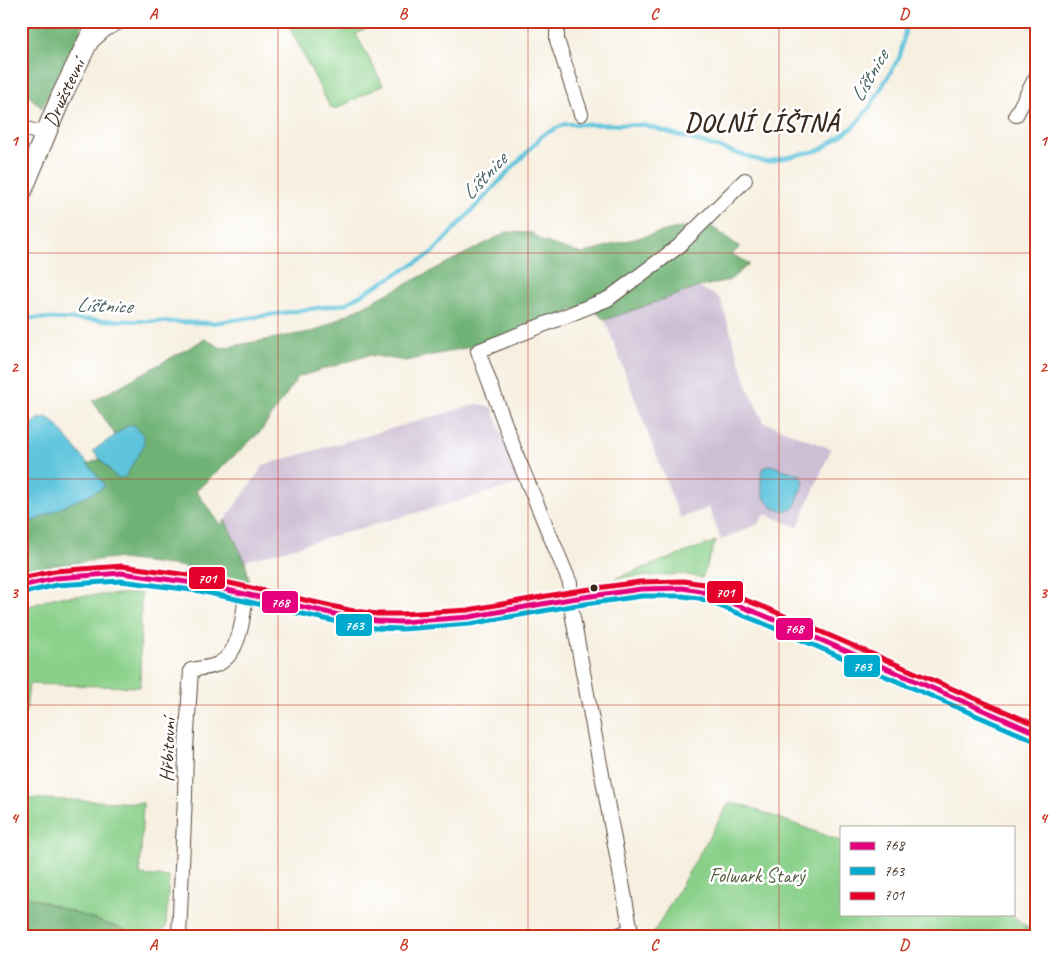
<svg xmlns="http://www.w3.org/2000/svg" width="1057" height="958" font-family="Caveat,sans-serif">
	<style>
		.industrial { fill: #ccbed4 }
		.green { fill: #8ad08a; stroke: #627d54 }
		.forest { fill: #6fb276; stroke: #556e4a }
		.water { fill: #5fc5dd; stroke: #4d787e }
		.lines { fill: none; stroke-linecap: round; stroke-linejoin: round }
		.stream { stroke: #5fc5dd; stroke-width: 4 }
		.street-casing { stroke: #57483b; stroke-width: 16 }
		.secondary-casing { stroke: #57483b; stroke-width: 22 }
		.street { stroke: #fff; stroke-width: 14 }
		.secondary { stroke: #fff; stroke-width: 20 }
		.bus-1-casing { stroke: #fff; stroke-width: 9 }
		.bus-2-casing { stroke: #fff; stroke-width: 9 }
		.bus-3-casing { stroke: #fff; stroke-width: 9 }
		.bus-1 { stroke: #e5007d; stroke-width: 5 }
		.bus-2 { stroke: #00a9ce; stroke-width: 5 }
		.bus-3 { stroke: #e4002b; stroke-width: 5 }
		.grid { fill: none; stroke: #c8321e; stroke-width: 1; stroke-opacity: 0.55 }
		.bus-dot { fill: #3b2a1e; stroke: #fff; stroke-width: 2 }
		.labels { text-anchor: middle; stroke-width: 5; stroke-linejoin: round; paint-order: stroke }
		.street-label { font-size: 20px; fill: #3b2a1e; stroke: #fff }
		.park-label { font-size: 20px; fill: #535c3e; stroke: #fff }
		.water-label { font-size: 21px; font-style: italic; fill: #486061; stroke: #fff }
		.district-label { font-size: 25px; font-weight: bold; letter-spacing: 1px; fill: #3b2a1e; stroke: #fff }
		.line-badge { stroke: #fff; stroke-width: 2 }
		.badge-label { font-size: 14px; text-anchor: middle; font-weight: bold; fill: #fff }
		.neatline { fill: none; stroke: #c8321e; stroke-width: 2 }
		.grid-label { font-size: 16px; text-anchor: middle; font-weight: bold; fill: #c8321e }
	</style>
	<rect width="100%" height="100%" fill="#fff"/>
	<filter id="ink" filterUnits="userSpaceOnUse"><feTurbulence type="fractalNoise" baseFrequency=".02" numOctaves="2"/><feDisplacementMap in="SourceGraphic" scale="10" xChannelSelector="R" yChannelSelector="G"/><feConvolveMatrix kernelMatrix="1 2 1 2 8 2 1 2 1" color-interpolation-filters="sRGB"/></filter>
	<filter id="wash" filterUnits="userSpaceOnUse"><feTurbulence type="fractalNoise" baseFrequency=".0096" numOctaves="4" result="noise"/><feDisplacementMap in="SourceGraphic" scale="20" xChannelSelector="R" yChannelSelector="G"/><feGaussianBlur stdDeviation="1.12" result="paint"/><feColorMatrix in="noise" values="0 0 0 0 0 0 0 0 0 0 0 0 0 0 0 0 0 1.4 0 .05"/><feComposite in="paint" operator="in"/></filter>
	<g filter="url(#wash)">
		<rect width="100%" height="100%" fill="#f7f0e1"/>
		<path class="industrial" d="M699,287L720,298L749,391L764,422L831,449L798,527L765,514L758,524L721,540L709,508L680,518L605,320Z
			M477,404L492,407L519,484L245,561L225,520L264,465Z"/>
		<path class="green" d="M286,21H381L356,34L383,85L336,109L330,107Z
			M716,541L702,578L684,574L616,578Z
			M141,593L140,687L29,684L26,711L21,715V609L56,597Z
			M21,798L143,803L140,875L169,877L166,928L155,937H145L21,894Z
			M729,803L746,806L841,841V914H1010L1025,925L1018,937H651Z"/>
		<path class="forest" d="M21,21H85L42,108L21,89Z
			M708,224L740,247L732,254L749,264L730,280L699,287L605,320L588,305L474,346L406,361L369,355L298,377L261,431L196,491L221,525L225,520L245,561L250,584L244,585L195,568L113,558L42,567L21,574V527L103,488L104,484L88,464L100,459L116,478L129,425L115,435L93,401L205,339L221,348L315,331L507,232L532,233L542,241L582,254L614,244L673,229Z
			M21,894L145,937H21Z
			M1025,925L1036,931V937H1018Z"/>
		<path class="water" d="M47,417L56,424L104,484L103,488L21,527V431L39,419Z
			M129,425H134L144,436V445L125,477L117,478L93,451Z
			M770,465L801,475L804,482L794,509C766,517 758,491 762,469Z"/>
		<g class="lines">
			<path class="stream" d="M21,318L213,323L345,304L431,254L543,135L565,124L644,125L766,162L820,150L852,128L870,107L900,56L907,21"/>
		</g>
	</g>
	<g filter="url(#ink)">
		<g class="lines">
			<g class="street-casing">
				<path id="street" d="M557,21V40L581,114
					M91,42L106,29L121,21
					M1016,115L1036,77
					M21,127L46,135
					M179,937L185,796L186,748L191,670C200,668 210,668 218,664C241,653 243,616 246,594
					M614,937L631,930
					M632,937L571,607L570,583L518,459L478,351L608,299L679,246L745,180"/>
			</g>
			<g class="secondary-casing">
				<g id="secondary">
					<path id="s1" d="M21,193L61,97L98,21"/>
					<path d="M21,586L56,578L121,573L201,584L348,617L376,621L402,622L469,617L570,599L641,589L682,588L701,591L763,615L1036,733"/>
				</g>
			</g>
			<use href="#street" class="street"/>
			<use href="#secondary" class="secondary"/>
			<g class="bus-1-casing">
				<path id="bus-1" d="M21,586L56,578L121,573L201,584L348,617L376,621L402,622L469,617L570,599L641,589L682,588L701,591L763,615L1036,733"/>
			</g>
			<g class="bus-2-casing">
				<path id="bus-2" d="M23,593L57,585L121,581L200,591L347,624L375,628L402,629L470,624L571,606L642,596H682L699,598L760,622L1033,740"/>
			</g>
			<g class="bus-3-casing">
				<path id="bus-3" d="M21,578L55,571L122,566L203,577L349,610L377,614H402L468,610L569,592L640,582L683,581L704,584L766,608L1036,725"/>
			</g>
			<use href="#bus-1" class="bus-1"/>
			<use href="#bus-2" class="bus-2"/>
			<use href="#bus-3" class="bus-3"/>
		</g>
	</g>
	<path class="grid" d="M278,21V937M528,21V937M779,21V937M21,253H1036M21,479H1036M21,705H1036"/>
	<circle class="bus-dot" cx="594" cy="588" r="4.5"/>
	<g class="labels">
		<g class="street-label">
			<text dy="7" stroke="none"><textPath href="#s1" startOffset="109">Družstevní</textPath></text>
			<text transform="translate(167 750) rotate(-88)" y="7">Hřbitovní</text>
		</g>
		<g class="park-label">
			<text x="757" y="882">Folwark Starý</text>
		</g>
		<g class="water-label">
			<text transform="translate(869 76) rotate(-60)" y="7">Líštnice</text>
			<text transform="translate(484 176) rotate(-47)" y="7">Líštnice</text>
			<text transform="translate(104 305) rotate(2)" y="7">Líštnice</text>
		</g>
		<g class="district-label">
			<text x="762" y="131">DOLNÍ LÍŠTNÁ</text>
		</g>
	</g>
	<g class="line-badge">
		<rect x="188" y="566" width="38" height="24" rx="5" fill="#e4002b"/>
		<rect x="706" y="580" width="38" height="24" rx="5" fill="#e4002b"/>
		<rect x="261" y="590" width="38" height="24" rx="5" fill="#e5007d"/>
		<rect x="335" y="613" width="38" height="24" rx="5" fill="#00a9ce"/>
		<rect x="775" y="617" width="39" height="24" rx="5" fill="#e5007d"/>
		<rect x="843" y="654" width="38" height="24" rx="5" fill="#00a9ce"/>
	</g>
	<g class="badge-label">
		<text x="207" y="583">701</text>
		<text x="725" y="597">701</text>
		<text x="280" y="607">768</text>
		<text x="354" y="630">763</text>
		<text x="794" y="633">768</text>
		<text x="862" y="671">763</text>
	</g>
	<rect width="1057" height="958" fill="none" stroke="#fff" stroke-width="55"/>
	<rect x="840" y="826" width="175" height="90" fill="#ffffff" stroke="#b1aaa5"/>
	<rect x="850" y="842" width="25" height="8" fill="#e5007d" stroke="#b1aaa5"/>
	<text x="884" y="850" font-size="15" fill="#3b2a1e">768</text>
	<rect x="850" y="867" width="25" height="8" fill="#00a9ce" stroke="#b1aaa5"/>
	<text x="884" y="876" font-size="15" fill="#3b2a1e">763</text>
	<rect x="850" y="892" width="25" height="8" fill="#e4002b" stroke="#b1aaa5"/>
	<text x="884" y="900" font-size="15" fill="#3b2a1e">701</text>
	<rect x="28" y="28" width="1002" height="902" class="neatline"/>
	<g class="grid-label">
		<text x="153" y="19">A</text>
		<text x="403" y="19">B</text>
		<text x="654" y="19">C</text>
		<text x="904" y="19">D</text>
		<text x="14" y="146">1</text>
		<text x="1043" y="146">1</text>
		<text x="14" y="372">2</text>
		<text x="1043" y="372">2</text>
		<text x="14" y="598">3</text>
		<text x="1043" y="598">3</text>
		<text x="14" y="823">4</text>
		<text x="1043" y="823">4</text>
		<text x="153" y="950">A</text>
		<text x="403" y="950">B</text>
		<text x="654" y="950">C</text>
		<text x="904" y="950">D</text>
	</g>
</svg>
